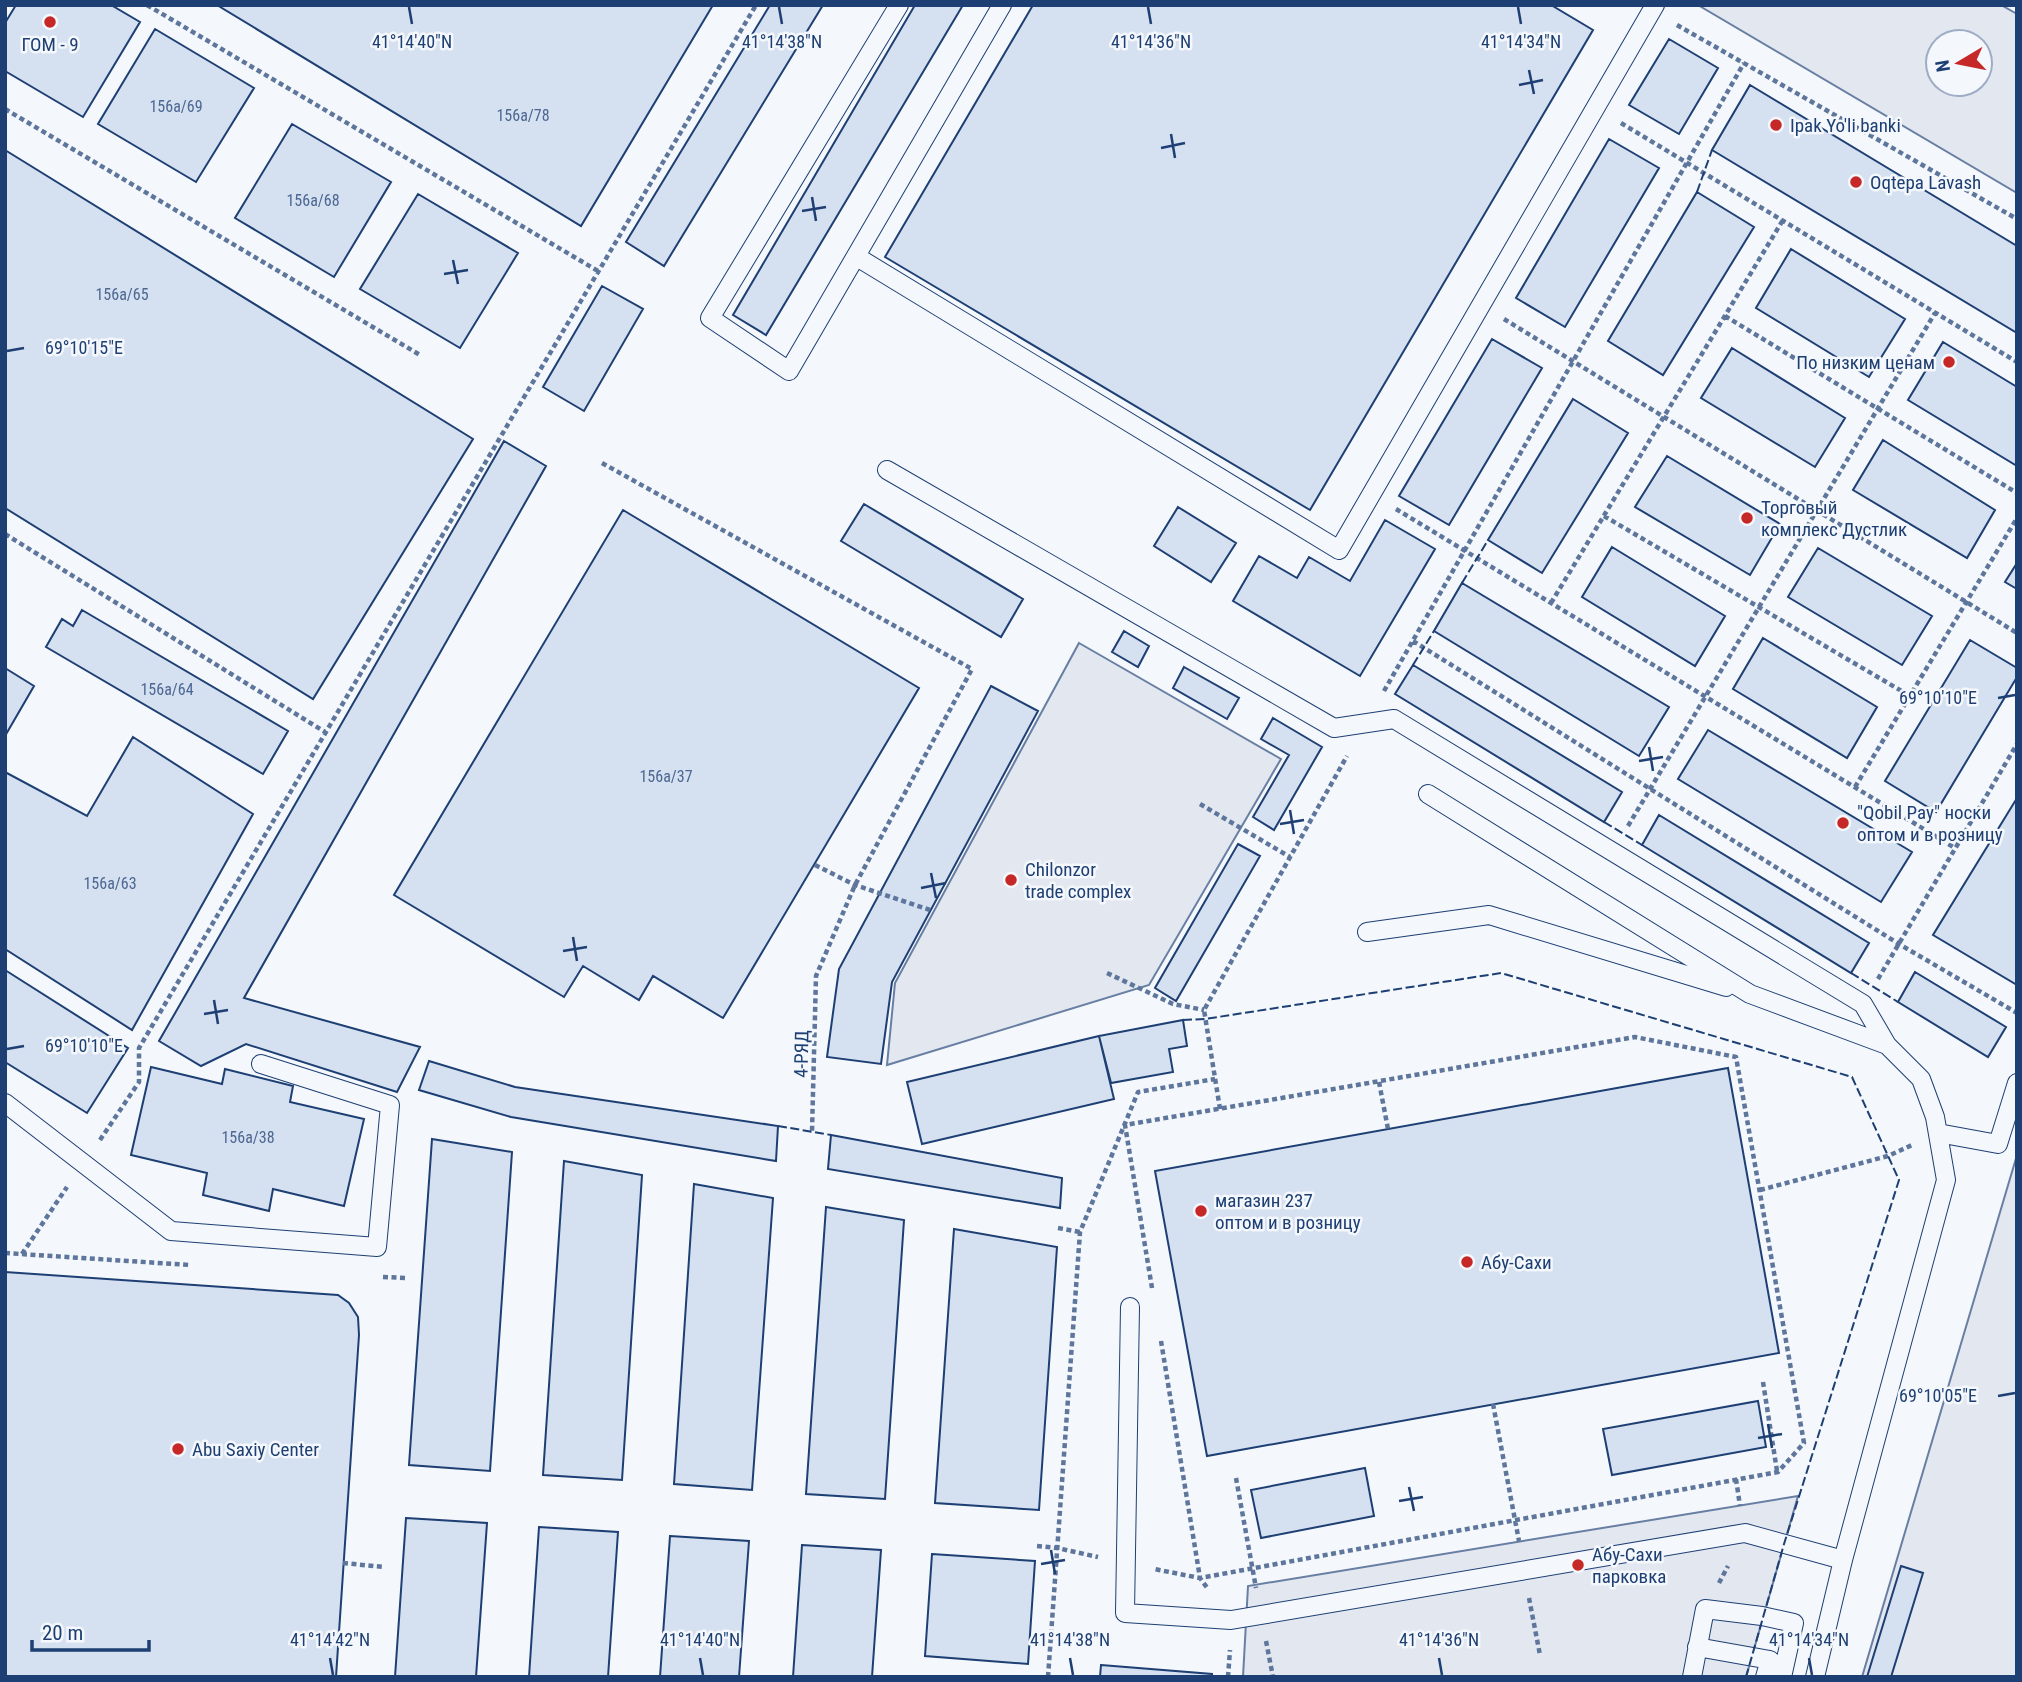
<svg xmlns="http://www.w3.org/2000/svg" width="2022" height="1682" font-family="'Roboto Condensed',sans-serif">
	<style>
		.parking { fill: #e3e8f0; stroke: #687fa3; stroke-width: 2; fill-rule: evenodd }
		.building { fill: #d5e0f0; stroke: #1d3f73; stroke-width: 2 }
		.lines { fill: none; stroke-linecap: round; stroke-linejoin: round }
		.service-casing { stroke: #1d3f73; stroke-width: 20 }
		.path { stroke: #5e769c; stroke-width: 4.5; stroke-dasharray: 5 3.5; stroke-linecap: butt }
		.service { stroke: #f4f7fb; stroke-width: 18 }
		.fence { stroke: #1d3f73; stroke-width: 2; stroke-dasharray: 9 3.5; stroke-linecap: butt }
		.ticks { fill: none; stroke: #1d3f73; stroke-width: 2.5 }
		.poi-dot { fill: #c62828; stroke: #f4f7fb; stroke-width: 2.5 }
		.labels { text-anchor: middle; stroke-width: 5; stroke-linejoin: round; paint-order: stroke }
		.number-label { font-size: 16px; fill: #4b6792 }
		.poi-label { font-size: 19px; fill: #1d3f73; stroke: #f4f7fb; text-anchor: start }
		.street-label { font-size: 19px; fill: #1d3f73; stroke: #f4f7fb }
		.ticks-label { font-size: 18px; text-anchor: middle; fill: #1d3f73; stroke: #f4f7fb; stroke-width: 5; stroke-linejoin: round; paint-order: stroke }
	</style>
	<rect width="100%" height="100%" fill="#f4f7fb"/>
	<path class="parking" d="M1698,5H2001L2017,14V193ZM1938,42H1980V84H1938Z
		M1079,643L1281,759L1149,985L887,1065L895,983Z
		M2017,1155V1677H1862Z
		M1798,1496L1746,1677H1243L1248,1586Z"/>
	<path class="building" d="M16,5H111L140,22L83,117L5,71V23Z
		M217,5H713L581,226Z
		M770,5H823L664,266L626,242Z
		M915,5H963L766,335L733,315Z
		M1033,5H1551L1593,30L1310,510L885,257Z
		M155,29L254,88L196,182L98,124Z
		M1669,39L1718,68L1679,134L1629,105Z
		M1750,85L2017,246V333L1712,150Z
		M292,124L391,182L334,277L235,218Z
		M1609,139L1659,168L1565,327L1516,298Z
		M5,150L473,439L313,699L5,508Z
		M1697,192L1754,227L1663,375L1608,341Z
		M418,194L518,253L460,348L360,289Z
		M1791,249L1905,319L1869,377L1756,308Z
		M602,286L643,309L584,411L543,387Z
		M1492,339L1542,368L1449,525L1399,496Z
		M1943,342L2017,387V466L1908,400Z
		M1732,348L1845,418L1815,467L1701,398Z
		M1573,399L1628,433L1542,573L1488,540Z
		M1883,440L1995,510L1967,558L1853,490Z
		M504,441L546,466L244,998L420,1047L397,1092L246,1044L201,1066L159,1041Z
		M1667,456L1780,524L1750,575L1635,507Z
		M864,504L1023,599L1001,637L841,541Z
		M1178,507L1236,543L1211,582L1154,546Z
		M623,510L919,688L723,1018L653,976L639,1000L583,966L564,997L394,895Z
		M1385,520L1435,549L1360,676L1233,601L1259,556L1297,578L1309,557L1350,581Z
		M1612,547L1725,616L1695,666L1582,597Z
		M1818,548L1932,616L1902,665L1788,597Z
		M2017,563V589L2005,582Z
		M1462,583L1669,707L1639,756L1434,631Z
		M82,610L288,731L263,774L46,647L62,619L73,626Z
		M1124,631L1149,646L1138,667L1112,652Z
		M1763,638L1877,707L1847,758L1733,689Z
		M1970,640L2017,668V677L1936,812L1885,781Z
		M1413,665L1622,792L1604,822L1395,694Z
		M1184,667L1239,698L1227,719L1173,688Z
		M5,668L34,686L5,736Z
		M991,686L1038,711L892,982L881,1064L827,1057L839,969Z
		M1273,718L1322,747L1274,830L1253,817L1289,755L1261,739Z
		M1708,730L1912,852L1881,902L1678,779Z
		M133,737L253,814L132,1030L5,949V772L87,816Z
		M2017,798V985L1933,935Z
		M1659,815L1869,943L1851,973L1642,845Z
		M1238,844L1260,856L1176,1001L1155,988Z
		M5,970L128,1048L87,1113L5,1062Z
		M1915,972L2006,1027L1988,1057L1898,1002Z
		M1183,1020L1187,1046L1169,1049L1173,1072L1111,1083L1099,1036Z
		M1099,1036L1114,1099L922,1144L907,1082Z
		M429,1061L515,1087L778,1126L776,1161L511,1117L419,1090Z
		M151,1067L222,1084L225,1069L293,1086L290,1102L364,1119L344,1206L273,1189L269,1211L203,1195L207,1173L131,1155Z
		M1728,1068L1779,1353L1207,1456L1155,1171Z
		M831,1135L1062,1178L1060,1208L828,1169Z
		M432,1139L512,1152L490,1471L409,1465Z
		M564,1161L642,1175L622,1480L543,1475Z
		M694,1184L773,1198L752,1490L674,1484Z
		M826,1207L904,1220L885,1499L806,1494Z
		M954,1229L1057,1247L1039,1510L935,1503Z
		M5,1272L338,1295L349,1303L358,1317L359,1335L336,1677H5Z
		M1758,1401L1766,1447L1612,1475L1603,1429Z
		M1365,1468L1374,1516L1261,1538L1251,1490Z
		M406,1518L487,1523L476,1677H395Z
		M539,1527L618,1532L608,1677H529Z
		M670,1536L749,1541L739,1677H660Z
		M802,1545L881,1550L872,1677H793Z
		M932,1554L1035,1561L1028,1664L925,1656Z
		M1901,1566L1923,1573L1891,1677H1867Z
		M1101,1665L1212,1674V1677H1100Z"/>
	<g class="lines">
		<g class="service-casing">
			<path id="service" d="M899,5L710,318L789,371L1002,5
				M857,257L1339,550L1655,5
				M887,470L1334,728L1394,719L1863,1004L1887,1045
				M1428,794L1750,994L1887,1045L1921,1079L1935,1117L1946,1180L1843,1560L1815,1677
				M1367,932L1489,915L1726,987
				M5,1103L171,1231L377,1247L390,1105L261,1064
				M1938,1133L1998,1144L2017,1083
				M1130,1307L1125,1613L1231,1620L1745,1533L1843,1560
				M1697,1647L1770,1660L1765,1677
				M1692,1677L1705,1609L1762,1616L1794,1623L1782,1677"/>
		</g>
		<path class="path" d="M147,5L598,271
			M1677,25L2017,219
			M5,109L420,355
			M1621,123L2017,362
			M1725,316L2017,493
			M1504,319L2017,633
			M602,463L972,669L855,885L816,976L812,1132
			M1396,509L1955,848
			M1604,516L1910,696
			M5,534L325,732
			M1551,603L1783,220
			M1413,641L1899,944L2017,1013
			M1384,691L1744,63
			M1855,787L2017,518
			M1200,804L1290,857
			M1628,826L1935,313
			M815,865L855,885L930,910
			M1107,973L1173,1004L1204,1010
			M1878,979L2017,744
			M1379,1082L1388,1129
			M1220,1109L1204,1010L1347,756
			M100,1140L139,1082V1048L756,5
			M1760,1190L1888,1156L1912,1145
			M1058,1228L1080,1232
			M5,1253L190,1265
			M22,1254L67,1187
			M383,1277L406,1278
			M1152,1288L1125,1125L1635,1037L1736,1057L1804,1443L1778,1472L1200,1578L1154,1569
			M1161,1341L1200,1578L1208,1589
			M1763,1382L1777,1471
			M1493,1404L1519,1541
			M1236,1478L1256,1588
			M1736,1479L1740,1506
			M1037,1546L1057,1548L1098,1557
			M343,1563L384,1567
			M1719,1583L1728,1566
			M1529,1598L1540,1655
			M1266,1641L1273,1677
			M1048,1677L1080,1232L1138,1092L1215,1079
			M1228,1677L1230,1650"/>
		<use href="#service" class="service"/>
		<path class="fence" d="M1697,192L1712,150
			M1462,583L1488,540
			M1413,665L1434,631
			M1604,822L1642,845
			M1851,973L1898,1002
			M1183,1020L1205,1019L1501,973L1852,1077L1899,1180L1784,1544L1746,1677
			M778,1126L831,1135"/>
	</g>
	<path class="ticks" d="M409,7L412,24M779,7L782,24M1148,7L1151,24M1518,7L1521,24M1529,70L1534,94M1519,85L1543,80M1171,134L1175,158M1161,148L1185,143M812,197L816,221M802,211L826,207M453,260L458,284M444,274L468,270M7,351L24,348M1998,698L2015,695M1649,747L1653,771M1639,761L1663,757M1290,810L1294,834M1280,824L1304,820M931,873L936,898M921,888L946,883M573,937L577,961M563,951L587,947M214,1000L218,1024M204,1014L228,1010M7,1049L24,1046M1998,1396L2015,1393M1768,1424L1772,1448M1758,1438L1782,1434M1409,1487L1414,1511M1399,1501L1423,1497M1051,1550L1055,1574M1041,1564L1065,1560M330,1658L333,1675M700,1658L703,1675M1070,1658L1073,1675M1439,1658L1442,1675M1809,1658L1812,1675"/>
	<g class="poi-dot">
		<circle cx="50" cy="22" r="7"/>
		<circle cx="1776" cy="125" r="7"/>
		<circle cx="1856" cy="182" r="7"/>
		<circle cx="1949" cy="362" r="7"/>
		<circle cx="1747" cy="518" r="7"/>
		<circle cx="1843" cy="823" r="7"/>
		<circle cx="1011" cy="880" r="7"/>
		<circle cx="1201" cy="1211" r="7"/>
		<circle cx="1467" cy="1262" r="7"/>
		<circle cx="178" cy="1449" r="7"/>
		<circle cx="1578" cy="1565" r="7"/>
	</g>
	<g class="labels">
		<g class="number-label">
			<text x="176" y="112">156a/69</text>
			<text x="523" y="121">156a/78</text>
			<text x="313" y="206">156a/68</text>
			<text x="122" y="300">156a/65</text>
			<text x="167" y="695">156a/64</text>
			<text x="666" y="782">156a/37</text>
			<text x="110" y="889">156a/63</text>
			<text x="248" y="1143">156a/38</text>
		</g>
		<g class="poi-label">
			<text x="50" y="51" text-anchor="middle">ГОМ - 9</text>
			<text x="1790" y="132">Ipak Yo'li banki</text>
			<text x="1870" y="189">Oqtepa Lavash</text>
			<text x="1935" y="369" text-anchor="end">По низким ценам</text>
			<text x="1761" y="514">Торговый<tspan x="1761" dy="22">комплекс Дустлик</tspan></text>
			<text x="1857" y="819">"Qobil Pay" носки<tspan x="1857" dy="22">оптом и в розницу</tspan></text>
			<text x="1025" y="876">Chilonzor<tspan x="1025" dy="22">trade complex</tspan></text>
			<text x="1215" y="1207">магазин 237<tspan x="1215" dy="22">оптом и в розницу</tspan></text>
			<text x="1481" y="1269">Абу-Сахи</text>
			<text x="192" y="1456">Abu Saxiy Center</text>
			<text x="1592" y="1561">Абу-Сахи<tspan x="1592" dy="22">парковка</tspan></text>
		</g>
		<g class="street-label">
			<text transform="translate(801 1054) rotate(-89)" y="7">4-РЯД</text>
		</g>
	</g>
	<g class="ticks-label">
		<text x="412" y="48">41°14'40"N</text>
		<text x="782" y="48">41°14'38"N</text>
		<text x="1151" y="48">41°14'36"N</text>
		<text x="1521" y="48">41°14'34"N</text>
		<text x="84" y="354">69°10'15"E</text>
		<text x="1938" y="704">69°10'10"E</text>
		<text x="84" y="1052">69°10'10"E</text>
		<text x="1938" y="1402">69°10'05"E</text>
		<text x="330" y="1646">41°14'42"N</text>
		<text x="700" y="1646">41°14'40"N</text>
		<text x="1070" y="1646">41°14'38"N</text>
		<text x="1439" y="1646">41°14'36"N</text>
		<text x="1809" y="1646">41°14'34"N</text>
	</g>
	<rect width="2022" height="1682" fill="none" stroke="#1d3f73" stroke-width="14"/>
	<g transform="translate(1959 63) rotate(260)"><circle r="33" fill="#f4f7fb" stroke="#9eadc5" stroke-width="2"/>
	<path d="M0-5L12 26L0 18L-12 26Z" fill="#c62828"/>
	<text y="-10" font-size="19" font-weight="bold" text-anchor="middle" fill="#1d3f73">N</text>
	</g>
	<path d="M32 1640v10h117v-10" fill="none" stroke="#1d3f73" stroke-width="3.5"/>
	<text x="42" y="1640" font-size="21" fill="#1d3f73" stroke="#f4f7fb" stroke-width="5" paint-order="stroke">20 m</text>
</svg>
